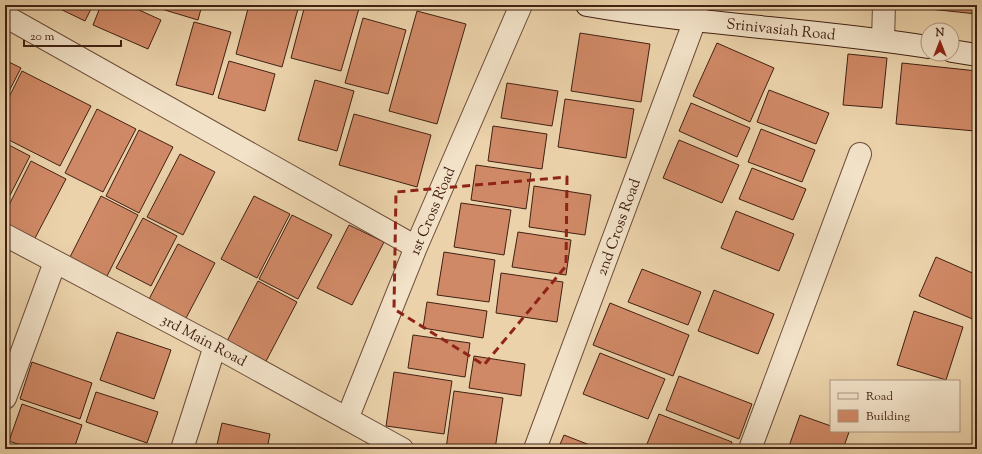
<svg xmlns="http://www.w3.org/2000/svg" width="982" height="454" font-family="'Sorts Mill Goudy',serif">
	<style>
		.building { fill: #d08966; stroke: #412113 }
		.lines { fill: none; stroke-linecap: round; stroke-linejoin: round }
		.street-casing { stroke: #6c4d39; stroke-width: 24 }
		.secondary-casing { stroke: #412113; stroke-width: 24 }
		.street { stroke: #f2e2c8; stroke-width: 22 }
		.secondary { stroke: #f2e2c8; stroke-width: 22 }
		.marked { fill: none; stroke: #8f2418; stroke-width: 3; stroke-dasharray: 8 5; stroke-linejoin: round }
		.labels { text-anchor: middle; stroke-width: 4; stroke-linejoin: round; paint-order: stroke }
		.street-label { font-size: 15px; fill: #412113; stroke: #f2e2c8 }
	</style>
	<rect width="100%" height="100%" fill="#ebd2aa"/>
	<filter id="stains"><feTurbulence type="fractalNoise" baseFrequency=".005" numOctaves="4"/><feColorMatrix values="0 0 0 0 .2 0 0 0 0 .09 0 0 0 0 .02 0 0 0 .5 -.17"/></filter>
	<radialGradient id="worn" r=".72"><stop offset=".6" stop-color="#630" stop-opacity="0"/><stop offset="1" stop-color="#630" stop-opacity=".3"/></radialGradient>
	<path class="building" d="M54,5H93L85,21L54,6Z
		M101,5H128L161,20L148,49L93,25Z
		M148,5H202L198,20Z
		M249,5H299L282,67L236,54Z
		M305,5H360L341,71L291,58Z
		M901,5H977V14L901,6Z
		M417,11L466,24L437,124L389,111Z
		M363,18L406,30L388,94L345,83Z
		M194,22L231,32L213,95L176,85Z
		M580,33L650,44L641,102L571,91Z
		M717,43L774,68L750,122L693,96Z
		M848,54L887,58L882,108L843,105Z
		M5,60L21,68L5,99Z
		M229,61L275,74L265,111L218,98Z
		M902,63L977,71V106L975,131L896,124Z
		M22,71L91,106L60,166L5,138V105Z
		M315,80L354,91L337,151L298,140Z
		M507,83L558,91L552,126L501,118Z
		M769,90L829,113L816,144L757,122Z
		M565,99L634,109L626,158L558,147Z
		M691,103L750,128L737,157L679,131Z
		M97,109L136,129L103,192L65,173Z
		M354,114L431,135L417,187L339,165Z
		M493,126L547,134L542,169L488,161Z
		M761,129L815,150L802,182L748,162Z
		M139,130L173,147L139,213L106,196Z
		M679,140L739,165L722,203L663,178Z
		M5,143L30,156L5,205Z
		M180,154L215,172L183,235L147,217Z
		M31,161L66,179L34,240L5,225V213Z
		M476,165L531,173L526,209L471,200Z
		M752,168L806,189L793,220L739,199Z
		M534,186L591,195L585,235L529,227Z
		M101,196L138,215L106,278L69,259Z
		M254,196L290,214L257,278L221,259Z
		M461,203L511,210L504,255L454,247Z
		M736,211L794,234L779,271L721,248Z
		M292,215L332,235L298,299L259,279Z
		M143,218L177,236L151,286L116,268Z
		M349,225L384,242L352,305L317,288Z
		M518,232L571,240L566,275L512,267Z
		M178,244L215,263L185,320L148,301Z
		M444,252L495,260L489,302L437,295Z
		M936,257L977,275V321L919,296Z
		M642,269L701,292L688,325L628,302Z
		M501,273L563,282L557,322L496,313Z
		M258,281L297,302L264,365L225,345Z
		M714,290L774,314L758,354L698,331Z
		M427,302L487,311L483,338L423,328Z
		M610,303L689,335L673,376L593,345Z
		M914,311L963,327L946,380L897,365Z
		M117,332L171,350L154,399L100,380Z
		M413,335L470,343L465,377L408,368Z
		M600,353L665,379L648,419L583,394Z
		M474,356L525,364L521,396L469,388Z
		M32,362L92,383L80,419L20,399Z
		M394,372L452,381L444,434L386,426Z
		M679,376L752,404L739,439L666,410Z
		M454,391L503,398L495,449H446Z
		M96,392L158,412L147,443L86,422Z
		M22,404L82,425L74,449H32L9,441Z
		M659,414L732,442L729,449H645Z
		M800,415L831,426V431H845L849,432L843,449H788Z
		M222,423L270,434L267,449H216Z
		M564,435L600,449H558Z"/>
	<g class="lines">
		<g class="street-casing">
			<path id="street" d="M5,16L416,247
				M883,40L884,5
				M5,235L215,346L402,449
				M5,398L55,262
				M347,419L416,247L521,5
				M182,449L215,346
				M535,449L695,20L697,5
				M750,449L860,154"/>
		</g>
		<g class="secondary-casing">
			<path id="secondary" d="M587,5C700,25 815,29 928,47
				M952,51L977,55"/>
		</g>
		<use href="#street" class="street"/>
		<use href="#secondary" class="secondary"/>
	</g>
	<path class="marked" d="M567,177L566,266L484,365L394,309L396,192Z"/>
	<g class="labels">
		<g class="street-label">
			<text transform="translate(781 29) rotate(6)" y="5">Srinivasiah Road</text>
			<text transform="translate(432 211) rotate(-67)" y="5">1st Cross Road</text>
			<text transform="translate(618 227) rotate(-70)" y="5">2nd Cross Road</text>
			<text transform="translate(204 340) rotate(28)" y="5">3rd Main Road</text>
		</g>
	</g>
	<rect width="982" height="454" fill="none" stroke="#ebd2aa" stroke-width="20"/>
	<rect x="6" y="6" width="970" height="442" fill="none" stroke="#412113" stroke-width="2"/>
	<rect x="10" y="10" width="962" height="434" fill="none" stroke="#412113"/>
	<rect x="830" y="380" width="130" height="52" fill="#f2e2c8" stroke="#ab9580"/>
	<rect x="838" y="393" width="20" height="6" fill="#f2e2c8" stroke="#ab9580"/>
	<text x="866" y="400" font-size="12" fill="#412113">Road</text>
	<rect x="838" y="410" width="20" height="12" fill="#d08966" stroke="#ab9580"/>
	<text x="866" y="420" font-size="12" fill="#412113">Building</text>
	<g transform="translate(940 42)"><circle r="19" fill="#f2e2c8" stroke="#ab9580"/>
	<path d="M0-3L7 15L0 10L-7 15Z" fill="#8f2418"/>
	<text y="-6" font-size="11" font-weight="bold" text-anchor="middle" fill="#412113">N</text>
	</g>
	<path d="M24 40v6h97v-6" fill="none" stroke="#412113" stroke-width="2"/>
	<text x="30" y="40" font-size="12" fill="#412113" stroke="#f2e2c8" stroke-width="3" paint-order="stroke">20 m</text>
	<rect width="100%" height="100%" filter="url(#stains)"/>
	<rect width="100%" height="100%" fill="url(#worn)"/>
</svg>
